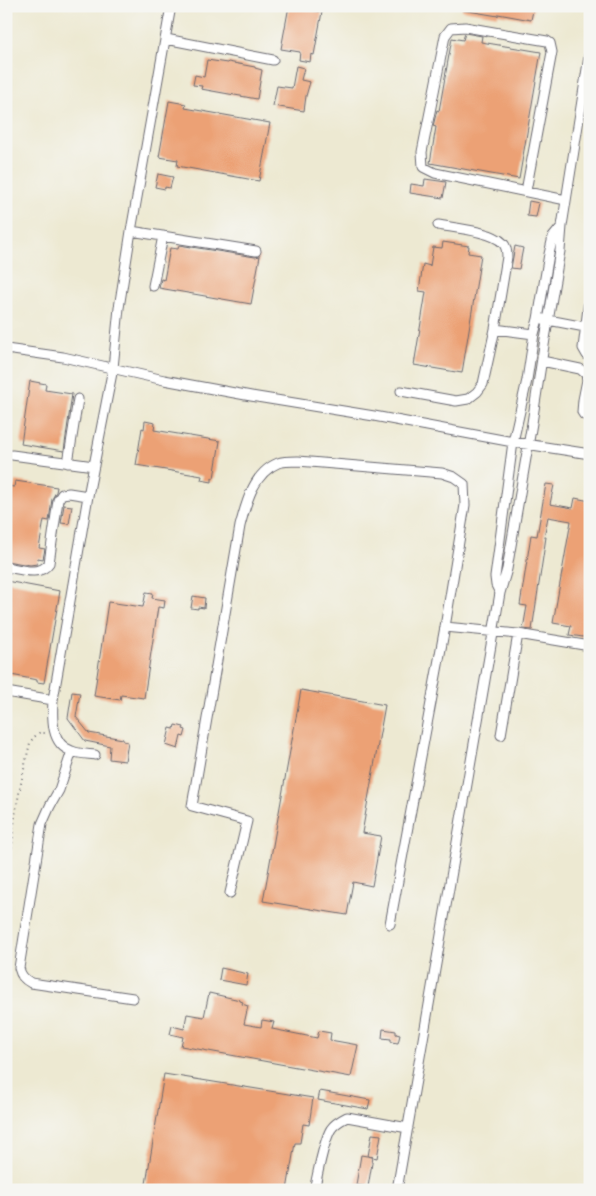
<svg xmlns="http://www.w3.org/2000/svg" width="596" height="1196" font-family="Delius,sans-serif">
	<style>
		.building { fill: #eca175 }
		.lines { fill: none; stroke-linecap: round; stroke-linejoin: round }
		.minor-casing { stroke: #696870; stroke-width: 11 }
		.path { stroke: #696870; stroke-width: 2; stroke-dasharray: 1 4; stroke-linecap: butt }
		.minor { stroke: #fff; stroke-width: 9 }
	</style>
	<rect width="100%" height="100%" fill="#f6f6f2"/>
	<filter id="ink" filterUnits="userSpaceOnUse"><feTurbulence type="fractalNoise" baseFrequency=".02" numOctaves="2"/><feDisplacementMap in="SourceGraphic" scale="10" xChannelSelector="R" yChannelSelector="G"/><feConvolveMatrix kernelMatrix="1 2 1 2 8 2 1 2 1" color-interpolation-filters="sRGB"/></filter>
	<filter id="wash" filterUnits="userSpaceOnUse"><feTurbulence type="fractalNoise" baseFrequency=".0096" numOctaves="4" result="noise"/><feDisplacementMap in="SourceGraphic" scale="20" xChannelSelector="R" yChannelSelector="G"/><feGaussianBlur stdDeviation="1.12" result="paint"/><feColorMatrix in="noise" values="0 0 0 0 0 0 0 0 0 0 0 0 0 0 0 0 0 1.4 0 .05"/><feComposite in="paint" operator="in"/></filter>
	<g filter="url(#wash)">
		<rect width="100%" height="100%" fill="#ede9d2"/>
		<g id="blocks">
			<path class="building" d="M289,6L322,12L314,55L311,54L310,62L299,60L300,52L281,49Z
				M462,6H534L531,20L498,14V16L462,10Z
				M465,33L482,36L481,42L541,52L519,179L430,163L436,127L433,126L437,110L439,111L452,38L463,40Z
				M207,60L227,63L228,62L255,67V68L262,70L257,99L201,89L202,86L193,85L195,75L204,77Z
				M296,66L304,68L301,80L310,82L306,96L304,111L273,106L277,86L292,88Z
				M169,101L186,104L185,108L270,123L259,181L177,166L178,160L159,157Z
				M158,174L173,177L170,188L165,187V189L155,187Z
				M425,179L446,182L443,198L410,193L411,184L424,186Z
				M529,201L539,203L536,217L527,216Z
				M443,242L469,246L468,253L481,255L462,373L414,365L426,292L419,291L423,264L430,266L433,247L442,248Z
				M179,245L255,257L260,256L251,304L159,288L161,279L164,280L170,248L178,249Z
				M515,246L523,248L519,269L511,268Z
				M30,381L46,384L45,390L72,394L64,451L21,444Z
				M145,421L155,423L154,430L220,441L214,478H212V482L201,480L202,476L136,465L142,428L144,429Z
				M15,481L57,487L56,492L52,499L49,521L44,520L39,548L45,549L43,559L38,558L37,564L30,565L6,561V486L14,487Z
				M546,484L554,485L550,504L573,508L575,498L590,501V638L569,635L571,626L553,623L571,521L548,517L544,537H546L532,630L523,629L527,606L520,605L531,535L537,536Z
				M64,505L72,506L69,524L61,523Z
				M6,581L60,591L44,683L37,682V680L6,674Z
				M146,592L153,593L152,598L165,600L164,608L158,607L144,698L121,695L120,700L94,696L108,602L143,607Z
				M193,596L205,598L204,608L198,607V609L191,608Z
				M301,690L385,705L362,833L381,836L372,886L353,882L347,915L263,901Z
				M72,692L80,693L76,717L89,733L123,739V741L128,742L125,761L109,759L110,746L85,741L68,718Z
				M175,725L184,727L183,729L186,730L184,737L181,736L178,749L166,745L170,728L174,729Z
				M221,968L248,974L246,985L219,980Z
				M209,993L240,1000V1001L243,1002L242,1004L248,1006L244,1024L261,1027L262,1020L274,1022L272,1029L317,1038L319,1031L331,1033L330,1040L358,1045L351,1077L181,1046L183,1037L170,1034L172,1026L184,1029L187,1014L204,1017Z
				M383,1029L396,1031V1034L400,1035L398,1043L391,1042V1039L382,1038Z
				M164,1074L313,1098L309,1125L303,1124L300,1143H295L287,1190H145Z
				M320,1091L370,1100L368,1109L318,1100Z
				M372,1134L381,1135L377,1158L368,1156Z
				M361,1155L373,1157L368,1187L356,1185Z"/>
		</g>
	</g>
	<g filter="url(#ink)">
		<use href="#blocks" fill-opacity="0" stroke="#696870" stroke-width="1"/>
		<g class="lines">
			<g class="minor-casing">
				<path id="minor" d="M166,39L273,60
					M526,191L552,52L550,43L547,41L465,27L451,28L445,36L422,152L423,167L435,173L566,200
					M438,225C454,228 492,231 503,243C506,246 507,252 507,257L495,329L534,334
					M131,231L256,251
					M153,286L163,236
					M590,292L583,348L587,355L590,356
					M543,319L585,327
					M6,349L63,357L164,380L251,396L374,416L513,442L590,454
					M542,361L580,369L586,374L587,380L583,400L582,412L584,415L590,417
					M401,391L456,401L468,399L477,392L483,384L495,329
					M12,455L94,466
					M68,463L78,399
					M6,567C20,569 40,577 49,563L58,500L62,494L69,493L88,496
					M500,593L496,585L495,577L513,442L527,380L534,334L538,319L549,254L553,237L562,226
					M445,627L518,634L590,646
					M6,692L53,700
					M501,735L518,634
					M72,751L59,790L50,806L42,824L19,968C21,976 24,979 31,983L133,998
					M95,755C87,754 79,754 72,751C51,745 52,718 53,700L88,496L113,368L119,308L131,231L171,6
					M230,893L247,821L192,806L240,526C246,504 253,473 278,463C283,461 292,461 298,461L442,473L454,477L464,484L465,505L445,627L390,924
					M314,1190C318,1174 323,1142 331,1129C335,1123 341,1120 347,1117L408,1128
					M397,1190L500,593L507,569L532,423L545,339L560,251L562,226L590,50"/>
			</g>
			<path class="path" d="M6,862C14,848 13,832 15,816C19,792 24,768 30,743L33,738L39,733H45"/>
			<use href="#minor" class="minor"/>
		</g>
	</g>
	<rect width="596" height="1196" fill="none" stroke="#f6f6f2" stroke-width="25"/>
</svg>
